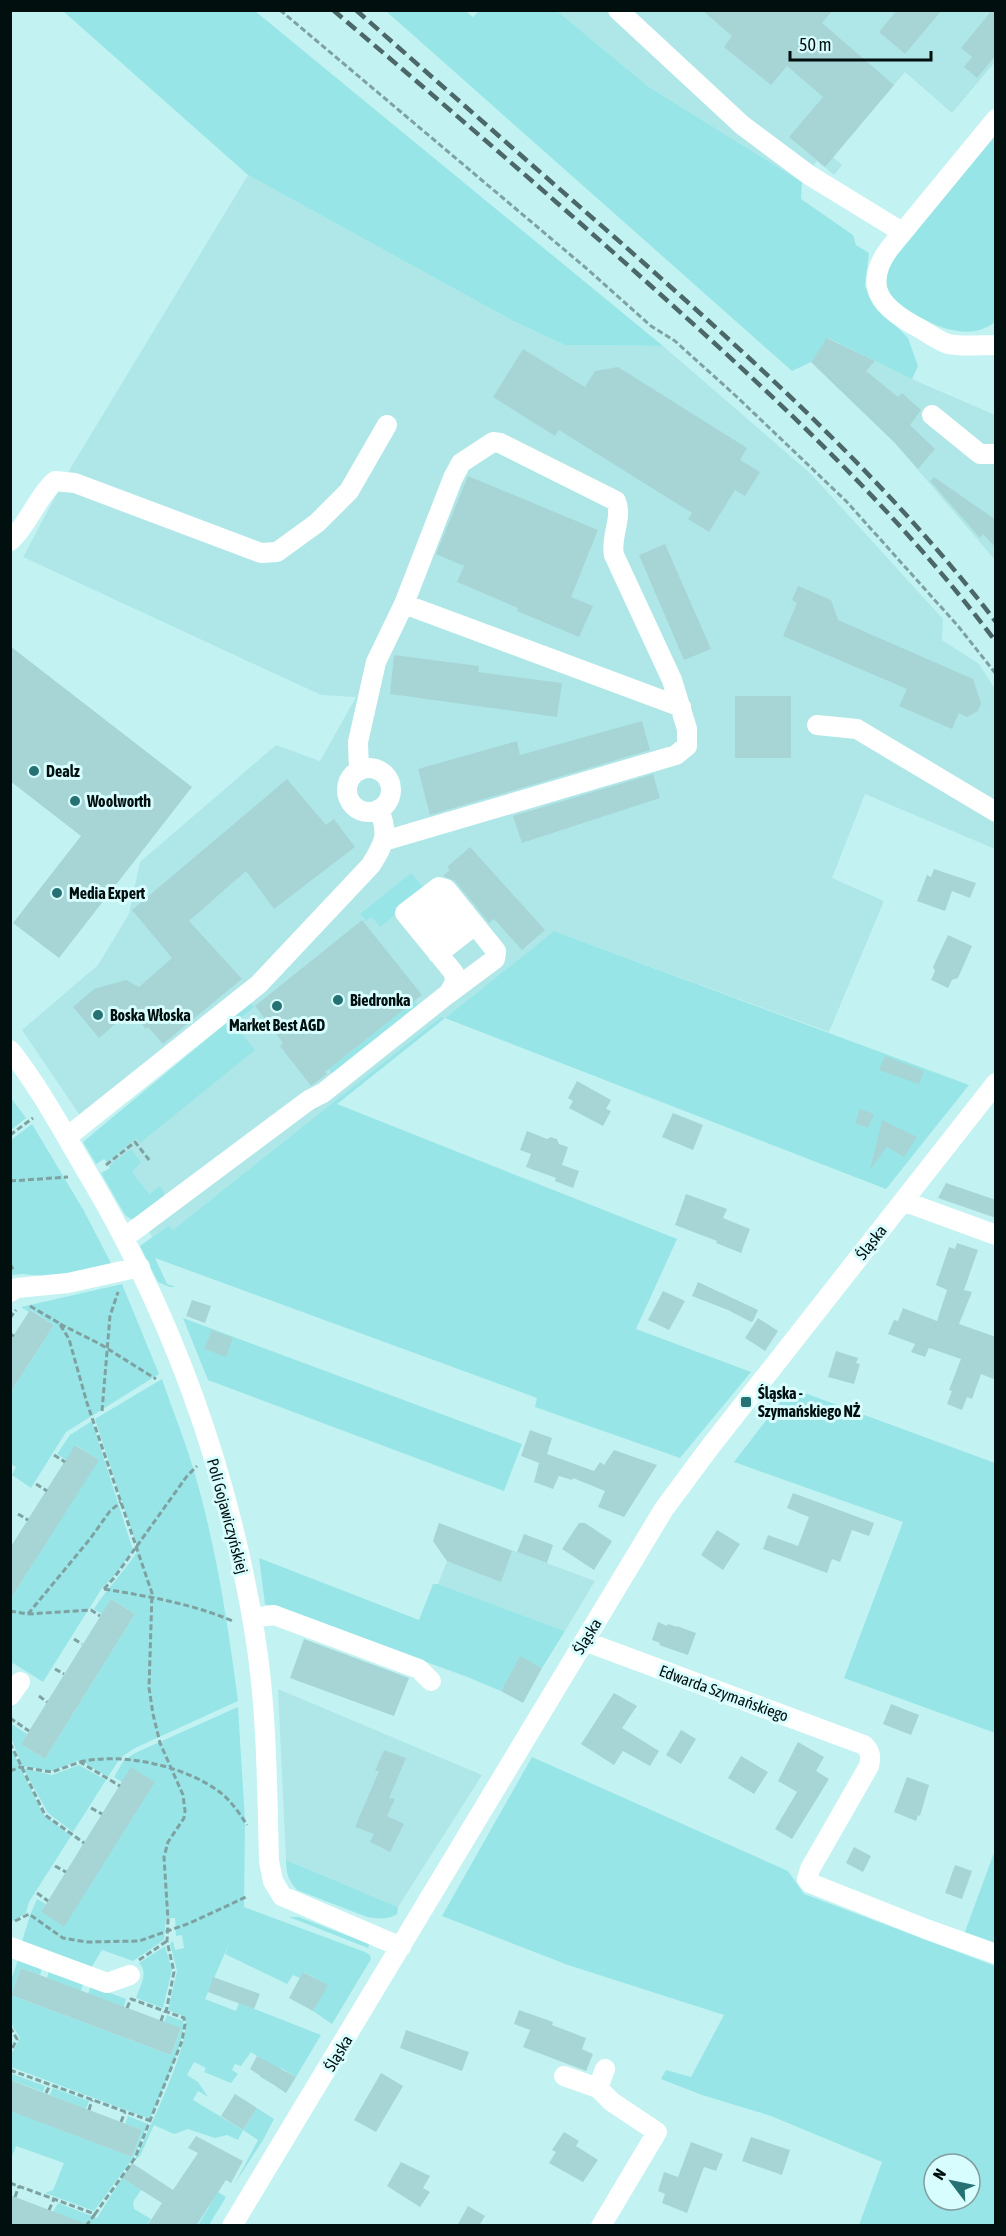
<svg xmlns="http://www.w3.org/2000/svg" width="1006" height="2236" font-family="'Asap Condensed',sans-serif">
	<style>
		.built { fill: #afe7e8 }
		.green { fill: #98e5e7; fill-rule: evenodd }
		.building { fill: #a7d5d6 }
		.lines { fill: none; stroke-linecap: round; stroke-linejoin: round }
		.path { stroke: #7ea1a1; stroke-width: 3; stroke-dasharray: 6 3; stroke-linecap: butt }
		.minor { stroke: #fff; stroke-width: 20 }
		.rail { stroke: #4c6767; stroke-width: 4.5; stroke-dasharray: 12 6; stroke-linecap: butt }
		.poi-dot { fill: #267173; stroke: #d8fdfe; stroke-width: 2 }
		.labels { text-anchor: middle; stroke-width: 6; stroke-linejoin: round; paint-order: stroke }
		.poi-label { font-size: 16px; font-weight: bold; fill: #010f0f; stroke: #d8fdfe; text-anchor: start }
		.street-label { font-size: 16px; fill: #010f0f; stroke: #d8fdfe }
	</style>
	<rect width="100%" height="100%" fill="#c3f2f2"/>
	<path class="built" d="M557,11H995V62L952,113L905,72L833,157L842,165L834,175L817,161L802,182L649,87Z
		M248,175L513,321L565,345L663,346L811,474L943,619L942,640L979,664L995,689V849L865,794L832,878L884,901L829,1032L554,931L175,1233L169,1225L152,1237L95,1132L257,997L81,1117L22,1030L98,965L129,914L140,862L276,745L320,761L356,697L321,695L23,557L73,464Z
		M827,338L912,379L995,415V560L895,443L811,362Z
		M439,1523L595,1581L565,1631L438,1584L447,1561L433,1541Z
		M278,1689L482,1775L398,1907L286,1860Z"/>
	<path class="green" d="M63,11H255L663,346L565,345L513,321L248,175Z
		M386,11H466L473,17L479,11H557L649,87L802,182L801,199L853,235L856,245L869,253L865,286L873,303L908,338L918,366L912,379L828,338L811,362L792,371Z
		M995,132V322C963,347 919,318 889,299L885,280L890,262Z
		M411,873L426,890L380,927L372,917L366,921L360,914Z
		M554,931L969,1085L886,1189L445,1018L337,1104L677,1239L636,1329L751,1372L680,1458L535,1407L537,1398L155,1258L167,1284L176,1287H170L158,1282L140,1246L169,1225L173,1230L441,1017L445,1018Z
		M414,1001L422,1010L336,1078L329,1069Z
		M251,1003L254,1007L234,1024L255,1050L140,1143L136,1138L107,1162L104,1159L96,1164L83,1142Z
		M11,1098L26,1118L11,1130Z
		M32,1124L84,1211L115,1271L77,1279L22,1274L11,1275V1140Z
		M131,1149L141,1162L132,1172L149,1194L160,1186L164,1192V1197L134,1221L125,1215L101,1173L110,1168L109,1166Z
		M122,1284L159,1374L66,1432L31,1488L12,1475L16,1467L11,1464L10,1393L54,1325L31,1310L29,1312L21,1307Z
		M183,1318L522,1444L504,1491L208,1380Z
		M162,1379C172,1409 185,1440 194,1471C216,1546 228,1624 238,1701L135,1748L120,1758L108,1777L80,1760L52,1771L22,1766L11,1737L10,1723L27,1734L21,1744L45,1759L135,1614L111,1599L102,1614L94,1609C107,1588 125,1571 138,1550L95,1419Z
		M791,1388L995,1463V1733L844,1678L903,1522L734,1462Z
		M92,1421L133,1550L116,1574L102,1588L43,1682L13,1663L11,1666L10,1600L98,1460L76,1445L66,1460L57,1454L70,1435Z
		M259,1558L419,1620L433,1584H438L565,1631L542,1668L520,1657L501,1691L465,1676L265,1604Z
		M238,1707L245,1821L244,1907L365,1952L370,1955L371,1959L332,2024L313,2011L327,1985L304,1972L300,1978L293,1975L287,1984L225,1954L231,1939L205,1999L236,2011L239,2003L321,2035L296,2077L281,2068L271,2083L260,2077L268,2063L251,2052L241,2066L235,2064L232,2070L238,2074L231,2083L204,2072L206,2068L194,2062L187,2075L198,2082L208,2097L198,2091L193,2100L243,2130L257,2108L274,2119L263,2140L234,2185L258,2140L243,2130L238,2140L227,2135L215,2138L188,2129L174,2134L154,2125L140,2156L135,2160C147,2133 192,2042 185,2017L168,2010L177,1971L170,1944L173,1941L175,1950L184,1948L182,1935L176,1936L175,1918H166L164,1940L133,1961L102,1950L91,1968L21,1945L30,1915L37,1899L46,1904L41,1912L63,1926L122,1782L114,1777L124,1760L135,1753Z
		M11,1748L43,1814L71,1836L29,1902L26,1913L13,1921L10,1920Z
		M532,1757L788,1871L804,1894L995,1966V2225H859L882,2162L771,2116L702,2095L661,2079L666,2070L691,2077L724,2015L568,1965L442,1916ZM934,2164H970V2200H934Z
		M79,1765L106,1780L73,1832L48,1813L23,1768L52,1775Z
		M995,1850V1946L963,1937Z
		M286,1860L398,1907L397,1914C388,1920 378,1919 367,1917L297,1890C288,1880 286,1873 286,1860Z
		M289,1917H299L369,1944L368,1948Z
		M165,1946L172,1970L163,2008L136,1998C140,1986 149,1973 139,1963Z
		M18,1960L42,1968L40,1975L21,1968L11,1995L171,2055L181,2029L164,2022L167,2015L183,2021C186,2042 159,2098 150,2119L11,2067L10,2057L20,2038L10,2022L11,1980Z
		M49,1971L83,1984L81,1991L47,1978Z
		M91,1986L126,1999L124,2007L88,1994Z
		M10,2073L45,2086L43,2092L11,2080Z
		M53,2088L89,2101L86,2109L50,2095Z
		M11,2111L132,2157L142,2130L125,2124L128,2116L148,2124L133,2158L94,2211L45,2193L53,2190L64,2163L16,2146L11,2159Z
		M122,2178L141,2190L133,2202L134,2209L151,2219L147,2225H70L53,2212L58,2203L97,2218Z
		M218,2192L226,2197L209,2225H198Z"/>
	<path class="building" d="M702,10H833L822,23L894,85L825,167L789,137L823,97L787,66L771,85L724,47L732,36Z
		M897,10H942L905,54L879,32Z
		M992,10H996V55L977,78L964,67L972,57L961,48Z
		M827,338L875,361L866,371L898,397L902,393L921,410L910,425L935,449L918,469L895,443L811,362Z
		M523,349L585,387L595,371L618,367L747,448L740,460L760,472L745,496L735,490L709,532L688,519L692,513L559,430L555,436L493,397Z
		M468,476L598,530L571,597L593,606L579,637L517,611L518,608L457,582L464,566L436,554Z
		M934,477L996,520V548L983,534L980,538L930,481Z
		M665,544L711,649L684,660L639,555Z
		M798,586L831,600L838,620L973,679L981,703L978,711L967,717L959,713L952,729L899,706L907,689L783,636L797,603L792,600Z
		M10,646L192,787L59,958L13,923L81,836L10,781Z
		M394,655L479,666L478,672L562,683L557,717L390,694Z
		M735,696H791V758H735Z
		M642,721L650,750L430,815L418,769L517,741L520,755Z
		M653,774L660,798L522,843L513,816Z
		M287,779L326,825L334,819L355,847L274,909L246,871L189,921L242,979L163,1044L148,1027L146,1029L131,1011L99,1038L73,1007L94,989L126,980L139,987L172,958L132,910Z
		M470,847L545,930L522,950L494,919L489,923L455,881L443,876L450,870L447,867Z
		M934,869L976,883L970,898L952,891L945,911L917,901L927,875L931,877Z
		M362,920L422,995L325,1072L327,1074L311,1086L280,1046L283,1043L255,1006Z
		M948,935L972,946L958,978L952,980L948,988L931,980L935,971L933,967Z
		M885,1056L924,1071L919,1084L879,1070Z
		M577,1081L611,1100L606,1109L611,1111L603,1126L569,1108L573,1101L568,1098Z
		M860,1109L874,1114L868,1128L855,1123Z
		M673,1113L703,1125L693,1150L662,1137Z
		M882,1120L917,1137L904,1157L887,1147L870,1170Z
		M527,1131L547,1139L551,1137L557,1139L559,1144L568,1147L562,1165L579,1171L573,1188L555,1181L556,1178L526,1167L531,1154L520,1150Z
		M946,1183L996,1200V1218L938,1198Z
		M686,1194L727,1209L723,1218L750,1229L741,1253L716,1243L717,1241L675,1225Z
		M957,1243L978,1250L964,1290L972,1292L959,1324L996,1337V1380L981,1374L972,1399L967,1397L962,1410L947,1404L952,1391L949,1390L961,1359L929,1348L925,1357L911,1352L915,1344L888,1334L894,1320L898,1321L903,1308L937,1321L947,1290L936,1285L949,1247L955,1249Z
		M698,1282L758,1310L753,1321L751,1322L728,1310L692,1296Z
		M663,1291L685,1301L669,1330L648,1320Z
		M192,1300L211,1306L205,1323L186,1316Z
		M30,1310L54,1325L10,1393V1341Z
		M758,1318L778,1331L765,1351L745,1338Z
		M212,1330L233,1338L226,1357L204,1349Z
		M836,1351L858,1358L856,1363L860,1364L854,1384L828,1377Z
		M530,1430L552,1438L547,1454L594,1471L600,1462L604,1465L614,1450L657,1465L624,1517L598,1507L605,1491L573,1478L572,1480L559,1476L553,1489L534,1482L539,1463L521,1456Z
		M75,1445L99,1460L10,1600V1548Z
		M793,1493L874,1523L869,1536L852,1530L840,1562L832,1559L827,1573L763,1549L768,1535L798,1546L809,1517L787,1508Z
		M439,1523L512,1551L501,1582L447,1561L433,1541Z
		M579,1523H585L612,1541L594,1570L562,1549Z
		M717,1530L740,1544L723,1570L701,1555Z
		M524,1534L553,1545L547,1563L517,1552Z
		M111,1599L135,1614L45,1759L21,1744Z
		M658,1622L667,1626L668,1624L677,1627V1626L696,1633L688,1655L659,1645L660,1643L652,1640Z
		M304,1639L409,1678L394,1716L290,1678Z
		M520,1656L542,1668L523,1703L501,1691Z
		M614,1693L637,1706L622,1728L659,1751L650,1766L623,1751L614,1765L581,1744Z
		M891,1704L919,1715L911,1735L883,1724Z
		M681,1730L696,1739L681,1764L666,1755Z
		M798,1742L824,1757L816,1771L829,1779L792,1839L775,1829L797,1792L778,1781Z
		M384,1750L406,1758L389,1798L395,1799L387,1816L404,1824L390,1852L370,1842L374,1834L355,1827L379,1771H375Z
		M741,1756L768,1772L754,1794L728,1778Z
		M131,1767L155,1782L64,1927L41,1912Z
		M907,1777L929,1785L920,1816L918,1815L916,1821L894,1812Z
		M854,1847L871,1856L863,1872L846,1863Z
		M955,1865L972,1871L962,1899L945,1893Z
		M21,1968L181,2028L171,2055L11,1995Z
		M303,1972L328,1985L313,2011L289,1998Z
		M213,1977L260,1994L254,2009L208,1992Z
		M519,2010L553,2022L552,2025L586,2038L582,2049L593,2054L586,2071L523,2047L530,2030L514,2024Z
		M406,2030L469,2052L462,2071L400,2048Z
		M257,2056L296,2077L286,2093L250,2069Z
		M381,2073L403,2086L376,2132L354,2120Z
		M10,2080L142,2130L132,2157L10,2111Z
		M235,2094L257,2108L243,2130L221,2116Z
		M564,2132L579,2141L576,2146L598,2160L583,2182L549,2163L556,2152L552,2150Z
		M196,2136L243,2161L231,2183L226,2180L196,2226H147L162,2203L122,2178L132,2163L173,2190L198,2153L188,2148Z
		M751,2137L790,2150L782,2175L742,2161Z
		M691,2142L723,2154L716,2171L704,2167L687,2213L662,2203L665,2194L658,2191L664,2172L678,2177Z
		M401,2162L430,2176L423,2188L430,2192L420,2207L387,2186Z
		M10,2195L86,2224L85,2226H10Z
		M468,2206L485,2216L479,2226H457Z"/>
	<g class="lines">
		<path class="path" d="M280,10L586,268L651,326L675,341L737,397L846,501L958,626L996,674
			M10,1135L33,1118
			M106,1165L135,1142L150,1161
			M10,1181L68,1177
			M10,1264L14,1271
			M30,1306L59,1323L69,1339L87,1403L152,1593L149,1688L153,1714L160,1743L183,1795L185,1811L184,1818L168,1842L164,1857L168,1920L167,1941L174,1972L166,2012
			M10,1318L16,1310
			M60,1324L100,1344L156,1379
			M10,1334L14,1336
			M102,1411L110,1316L118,1292
			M54,1455L65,1462
			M36,1484L47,1491
			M18,1514L28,1520
			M104,1589L114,1578L187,1476L197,1466
			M104,1589C151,1597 189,1603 233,1621
			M10,1611L28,1614L91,1610L100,1616
			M28,1614L90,1539L110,1511L121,1502
			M74,1639L82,1644
			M55,1669L64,1674
			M39,1696L47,1702
			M10,1718L29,1731
			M10,1743L45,1815L84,1843
			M80,1762C123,1752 186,1766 221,1793C231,1801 240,1814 247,1825
			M10,1771L20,1767L52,1772L80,1762L120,1786
			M91,1808L102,1814
			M55,1866L66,1872
			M37,1893L48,1901
			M15,1921L29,1914L63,1938L86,1942L139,1941L190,1923L246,1897
			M139,1960L167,1941
			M161,2021L164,2012
			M10,2027L17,2039L10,2053
			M10,2070L151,2121
			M46,2093L50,2085
			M89,2110L92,2100
			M121,2122L125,2112
			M10,2183L95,2214L135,2158L182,2041L185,2024L184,2018L131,1999L127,2008
			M15,2197L19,2186
			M49,2210L54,2199
			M86,2226L95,2214"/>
		<path class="minor" d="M618,10L742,125L809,175L902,232
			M996,119L889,249C861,288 883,309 919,328C928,333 939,341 948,344C962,347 981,345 996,345
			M932,415L980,454H996
			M10,541C29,524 36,498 55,481L75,483L261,553L277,552L317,523L349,491L387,425
			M404,604L681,707
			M817,725L857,729L996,812
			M347 790a22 22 0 1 1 44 0a22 22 0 1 1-44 0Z
			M359,771L358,742L376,662L404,604L453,478L461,463L493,442L500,443L616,501C623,518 610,537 614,555L672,680L687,729V746L676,755L384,841
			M416,926L453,898
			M428,941L465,912
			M438,954L475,925
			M10,1050C41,1089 65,1135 90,1177C173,1318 229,1474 255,1635C267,1710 267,1786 269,1861L273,1881L282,1896L401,1947
			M67,1137L259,984L371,865C385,842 389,835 379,809
			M903,1201L996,1235
			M124,1238L309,1100L323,1093L449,993L455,982L454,973L405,913L439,887L446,889L496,951L495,959L448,994
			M10,1292L17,1288L68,1283L140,1267
			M252,1618L274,1615L419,1669L431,1681
			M584,1641L864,1745C871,1752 871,1757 869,1766L810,1869L807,1879L810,1883L926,1929L996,1954
			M10,1696L20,1682
			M10,1947L107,1983L130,1975
			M564,2076L598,2088
			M232,2226L664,1509L710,1447L996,1083
			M601,2226L657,2132L612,2102L598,2088L605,2069"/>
		<path class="rail" d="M333,10C447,107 560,204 670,303C787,408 901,515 996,642
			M356,10C441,85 526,160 611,234C748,355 885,477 996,622"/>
	</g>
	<g class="poi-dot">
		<circle cx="34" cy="771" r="6"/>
		<circle cx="75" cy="801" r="6"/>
		<circle cx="57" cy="893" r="6"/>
		<circle cx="338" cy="1000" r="6"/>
		<circle cx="277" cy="1006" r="6"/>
		<circle cx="98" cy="1015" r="6"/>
		<rect x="740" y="1396" width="12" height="12" rx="3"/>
	</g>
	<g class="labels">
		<g class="poi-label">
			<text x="46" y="777">Dealz</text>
			<text x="87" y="807">Woolworth</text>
			<text x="69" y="899">Media Expert</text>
			<text x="350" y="1006">Biedronka</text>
			<text x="110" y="1021">Boska Włoska</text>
			<text x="277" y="1031" text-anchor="middle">Market Best AGD</text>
			<text x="758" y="1399">Śląska -<tspan x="758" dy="18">Szymańskiego NŻ</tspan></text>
		</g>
		<g class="street-label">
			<text transform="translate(871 1242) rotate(-52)" y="6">Śląska</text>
			<text transform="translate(228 1516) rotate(75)" y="6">Poli Gojawiczyńskiej</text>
			<text transform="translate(587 1636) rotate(-58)" y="6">Śląska</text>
			<text transform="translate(724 1693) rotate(20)" y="6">Edwarda Szymańskiego</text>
			<text transform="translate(338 2053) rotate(-59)" y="6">Śląska</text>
		</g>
	</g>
	<rect width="1006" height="2236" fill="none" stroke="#010f0f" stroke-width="24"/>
	<g transform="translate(952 2182) rotate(302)"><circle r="28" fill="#d8fdfe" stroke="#829e9e" stroke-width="1.5"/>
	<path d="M0-4.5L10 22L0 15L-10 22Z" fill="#267173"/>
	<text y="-9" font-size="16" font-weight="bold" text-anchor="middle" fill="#010f0f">N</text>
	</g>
	<path d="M790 51v9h141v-9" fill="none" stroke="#010f0f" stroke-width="3"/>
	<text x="799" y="51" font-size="18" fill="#010f0f" stroke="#d8fdfe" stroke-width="4.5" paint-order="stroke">50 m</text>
</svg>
